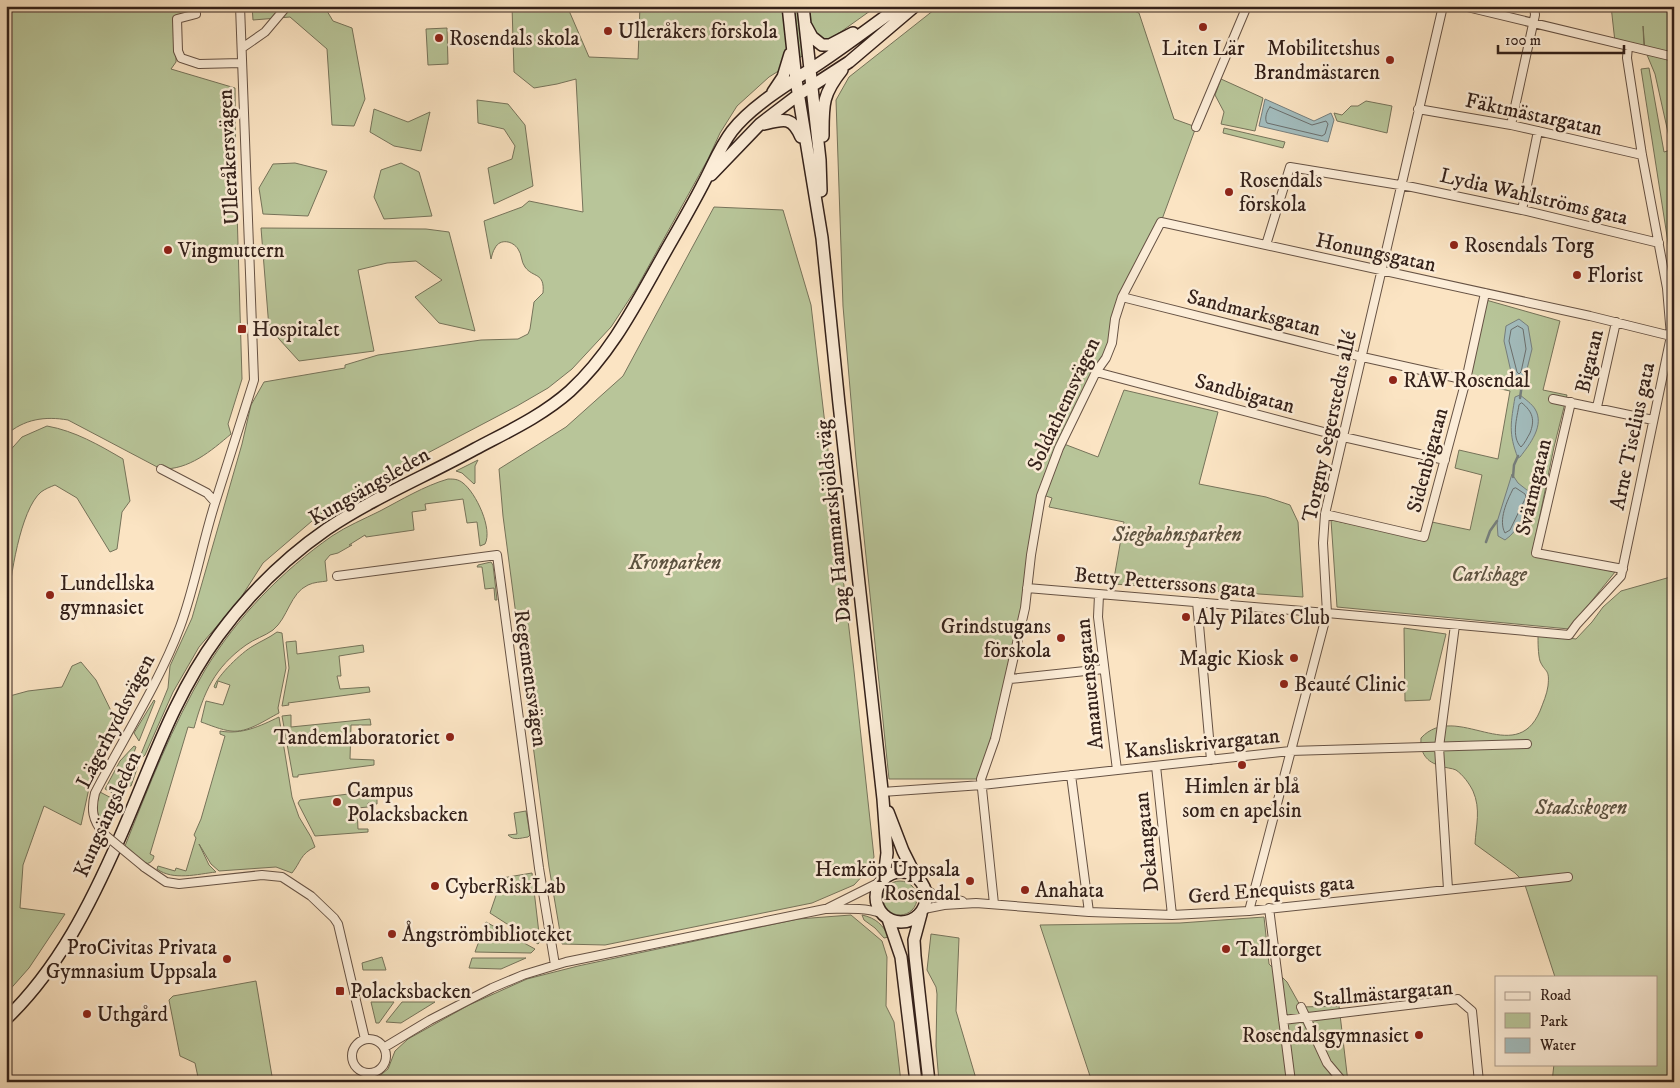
<svg xmlns="http://www.w3.org/2000/svg" width="1680" height="1088" font-family="'IM FELL DW Pica',serif">
	<style>
		.green { fill: #b8c599; stroke: #76735a }
		.water { fill: #a2bcbd; stroke: #767e7c }
		.lines { fill: none; stroke-linecap: round; stroke-linejoin: round }
		.shore { stroke: #6b6e6c; stroke-width: 1 }
		.stream { stroke: #767e7c; stroke-width: 2.5 }
		.street-casing { stroke: #665244; stroke-width: 10 }
		.secondary-casing { stroke: #34211a; stroke-width: 14 }
		.street { stroke: #fcedd8; stroke-width: 8 }
		.secondary { stroke: #fcedd8; stroke-width: 11 }
		.street-bridge-casing { stroke: #665244; stroke-width: 10; stroke-linecap: butt }
		.street-bridge { stroke: #fcedd8; stroke-width: 8 }
		.poi-dot { fill: #8f2418; stroke: #fcedd8; stroke-width: 2 }
		.labels { text-anchor: middle; stroke-width: 5; stroke-linejoin: round; paint-order: stroke }
		.poi-label { font-size: 21px; fill: #34211a; stroke: #fcedd8; text-anchor: start }
		.street-label { font-size: 21px; fill: #34211a; stroke: #fcedd8 }
		.park-label { font-size: 21px; font-style: italic; fill: #5c5240; stroke: #fcedd8 }
	</style>
	<rect width="100%" height="100%" fill="#fbe4c3"/>
	<filter id="stains"><feTurbulence type="fractalNoise" baseFrequency=".004" numOctaves="4"/><feColorMatrix values="0 0 0 0 .2 0 0 0 0 .09 0 0 0 0 .02 0 0 0 .5 -.17"/></filter>
	<radialGradient id="worn" r=".72"><stop offset=".6" stop-color="#630" stop-opacity="0"/><stop offset="1" stop-color="#630" stop-opacity=".3"/></radialGradient>
	<path class="green" d="M6,6H186L177,27L176,62L171,69L235,88L236,208L237,210L242,379L228,424L231,434C211,451 189,470 161,469L68,420C45,416 24,419 6,435V415L9,398L6,400Z
		M252,6H324L333,21L352,28L365,99L354,126L332,125L327,49L290,17L253,20Z
		M512,6H567L589,57L638,59L640,6H877L842,31L769,77L737,106L720,133L708,159L636,289L611,327L572,369L548,388L517,406L384,476L331,506L312,521L263,563L240,599L199,647L173,692L145,755L140,760L131,786H128L168,688L170,666L192,618L242,444L251,405L264,382L345,368V365L378,355L481,340L518,339L528,334L530,329L534,302L543,293C545,272 533,278 525,267C521,262 522,254 518,249C513,241 500,238 495,248C493,251 492,255 491,259L484,221L522,207L529,201L583,212L576,79L557,84L534,88L514,72Z
		M939,6H1122L1139,13L1174,119L1196,127L1161,222L1122,297L1112,343L1047,476L1023,607L981,779H889L856,459L843,306L836,100L849,77Z
		M1611,6H1674V146L1671,139L1669,137L1655,74L1645,50L1643,26L1644,49L1615,42Z
		M447,28L448,64L428,65L426,29Z
		M1649,68L1664,152L1674,149V281L1641,69Z
		M1221,79L1263,98L1255,131L1221,124L1224,112L1215,95Z
		M477,100L508,104L525,125L533,186L494,204L488,168L512,159L515,146L504,129L478,123Z
		M1366,101L1392,106L1387,133L1337,121L1334,113L1342,115L1351,106H1358Z
		M374,109L408,122L430,112L421,151L394,146L370,132Z
		M1224,128L1285,142L1283,148L1223,133Z
		M295,163L327,171L308,216L263,214L259,188L273,164Z
		M401,163L419,172L432,216L384,219L374,197L381,170Z
		M714,207L783,210L811,305L854,671L874,857L868,870L854,885L812,903L605,945L562,944L549,867L503,516L499,469L566,427L623,376Z
		M261,228L426,229L449,232L475,331L439,323L415,297L442,280L416,261L387,263L358,270L374,351L299,361L269,328Z
		M1486,300L1560,321L1543,390L1567,395L1554,447L1532,554L1615,572L1569,629L1337,607L1331,520L1422,538L1427,521L1470,530L1482,475L1455,468L1459,450L1498,459L1510,391L1469,382Z
		M1124,390L1218,412L1199,484L1266,497L1290,505L1298,522L1303,597L1113,584L1124,522L1049,507L1052,498L1043,495L1064,444L1098,457Z
		M47,426C75,431 99,445 123,459L130,501L122,512L117,549L110,552L77,498L55,485C50,487 45,489 41,492C20,510 10,579 8,606L6,607V455L22,437Z
		M478,460L475,466V483L474,484L462,473L456,471Z
		M448,479C454,479 458,479 463,483C476,493 493,529 485,544L480,546L477,522L467,523L463,499L425,504L426,510L412,512L414,530L366,537L365,535L349,545H352L338,553L330,555L325,561L327,581C321,582 314,582 308,585C290,593 288,618 273,630C265,636 254,639 246,645C214,668 204,692 194,728L188,727L150,854L154,856C153,861 151,863 145,864L125,846C149,786 172,726 205,670C237,617 282,571 332,536C347,526 364,519 380,511C401,500 424,486 448,479Z
		M491,562L493,565L497,600H495L494,588L485,589L482,567H477L478,565Z
		M1674,576V1082H1552L1554,1064H1656V977H1555L1524,882L1515,873L1475,844C1476,826 1481,809 1473,791C1469,783 1463,775 1456,770C1452,768 1445,768 1441,766C1426,762 1420,753 1421,738C1456,700 1515,769 1540,711C1543,703 1547,694 1548,686C1550,668 1545,673 1540,661C1538,654 1538,642 1538,634L1576,639L1592,622L1603,607L1621,591Z
		M1404,628L1446,634L1430,700L1405,701Z
		M277,632L282,633L286,668L278,708L279,713C265,720 248,733 231,731C221,730 210,725 201,722L206,701L223,705L230,685L218,681L216,688L214,687C217,676 242,652 253,646C261,641 269,638 277,632Z
		M296,641L297,654L363,645L364,652L339,656L341,676H337L340,689L369,687L370,692L288,703L289,705L282,706L289,668L286,642Z
		M81,662L96,680L116,721L91,779L81,825L44,806L23,865L20,908L65,914L29,968L6,994V697L28,691L62,687L72,666Z
		M154,700L155,701L139,741L134,733Z
		M291,715V727L370,719L371,725H351L350,759L374,760V765L298,775V777H293L282,716Z
		M279,717L292,797L299,817L311,837L315,847C300,854 301,862 292,873L276,867L219,871L211,864L199,844L209,865L216,872C198,874 173,881 157,869L158,866L175,871L176,868L186,871L196,838L194,835L201,819L225,736L220,734V731C242,735 260,726 279,717Z
		M134,746L136,747L118,796L105,789L120,761Z
		M381,790V796L377,798V804L368,803V807L357,808L358,829H368V832L315,836L298,803L300,800Z
		M100,792L115,800L106,829C96,817 95,806 100,792Z
		M526,811L530,835L528,837C520,838 514,841 508,835L517,834L514,813Z
		M532,873L540,942L538,944L490,913L502,878Z
		M883 898a17 17 0 1 1 34 0a17 17 0 1 1-34 0Z
		M851,915L882,941L887,957L886,1006L894,1022L901,1082H376L378,1077L388,1069L395,1051L408,1039L469,1005L527,979L578,966L798,919Z
		M862,915C876,918 883,925 889,937L884,938L875,928L864,920Z
		M1264,917L1269,964L1287,982L1301,1007L1339,1006L1348,1082H1092L1040,925L1180,923Z
		M486,922L535,949L531,953L475,952Z
		M931,934L959,938L956,1011L977,1082H939L936,1046L937,994L936,987L927,970Z
		M382,957L386,970H363L362,963Z
		M472,958H526L501,969L469,968Z
		M256,981L273,1082H199L195,1063L180,1056L169,1000L173,996Z
		M371,1002H394L379,1023H376Z
		M402,1002H435L401,1023L386,1022Z"/>
	<path class="water" d="M1265,99L1314,121L1331,113L1334,120L1328,142L1259,126Z
		M1519,319L1528,326L1532,349L1525,377L1522,385H1514L1504,341L1506,326Z
		M1520,395C1525,399 1532,404 1535,409C1545,425 1530,444 1520,457L1518,458C1508,433 1511,422 1515,397Z
		M1512,474L1518,483L1532,494C1526,510 1520,530 1505,540L1498,536L1497,522Z"/>
	<g class="lines">
		<path class="shore" d="M1270,107L1312,125L1326,121L1328,124L1325,134L1322,136L1267,123C1264,119 1267,110 1270,107Z
			M1518,326L1523,329L1526,349L1521,372L1519,374L1517,372L1509,341L1511,330Z
			M1522,403C1533,412 1535,420 1530,433C1527,438 1525,443 1521,447C1511,437 1517,418 1519,405Z
			M1516,488L1525,494L1526,497L1510,530L1505,533C1498,520 1507,501 1513,489Z"/>
		<path class="stream" d="M1520,398L1522,384
			M1513,477L1514,465L1518,456
			M1486,542L1490,531L1497,521"/>
		<g class="street-casing">
			<path id="street" d="M195,6L196,14L177,19L178,51L181,58L199,64L242,63
				M1463,6L1674,57
				M242,48L265,32L287,6
				M1418,109L1511,125L1642,155
				M1511,125L1535,15L1534,6
				M1196,127L1247,6
				M1522,210L1538,131
				M1266,245L1290,167L1412,187L1522,210L1659,243
				M1122,297L1358,356L1466,380
				M1096,372L1339,436L1445,460
				M1553,399L1653,420
				M1571,402L1536,553L1623,569
				M1597,407L1616,322
				M161,469L207,493L215,502
				M1325,514L1424,537L1466,380L1485,293
				M337,576L497,555L539,868L555,965
				M1027,588L1327,613L1569,635L1577,624L1621,576L1671,336L1667,288L1642,155L1627,58L1628,46
				M1099,595L1098,617L1117,770
				M1197,602L1211,760
				M1010,679L1104,669
				M1156,766L1172,915
				M1071,775L1089,912
				M882,792L982,785L1290,751L1527,744
				M104,834C92,820 91,809 95,793C123,739 159,683 180,627C195,586 202,544 215,503C228,462 241,421 254,380L240,6
				M144,867L166,882L179,884L262,875L282,877L311,896L334,918L338,924L365,1039
				M925,888C935,898 948,899 962,901
				M1448,889L1439,747L1455,625
				M994,904L981,779L995,739L1025,608L1031,555L1041,496L1059,448L1096,372L1106,358L1112,343L1115,319L1122,297L1161,222L1590,316L1671,336
				M828,908L880,882
				M1269,908L1291,1082
				M924,909L944,905L976,903L1089,912L1172,915L1249,911L1568,877
				M1249,911L1327,613L1323,543L1325,514L1443,6
				M1301,1007L1327,1063L1343,1082
				M1283,1020L1458,999L1472,1011L1479,1082
				M352 1056a17 17 0 1 1 34 0a17 17 0 1 1-34 0Z
				M385,1047L430,1020L492,988L523,975L566,962L825,909C844,909 863,907 881,913"/>
		</g>
		<g class="secondary-casing">
			<path id="secondary" d="M788,6L796,80L822,238L839,404L883,799L887,853L884,878
				M803,6L820,160L821,191
				M806,26L812,37L822,45H830L853,33
				M773,92L783,77L790,54
				M764,124C784,119 792,116 801,137
				M823,136C823,105 822,95 842,70
				M711,175L760,124L798,95L849,62L915,6
				M888,812L903,851L916,877
				M876 897a25 25 0 1 1 50 0a25 25 0 1 1-50 0Z
				M921,914L914,940L915,956L929,1082
				M888,919L901,957L916,1082
				M6,1019C59,968 91,903 120,837C150,769 173,697 218,636C248,595 285,558 327,529C373,498 426,476 475,449C507,432 542,416 570,391C607,357 630,315 654,272C670,243 687,215 702,186C712,168 719,148 732,131C753,104 792,82 820,63C847,45 873,25 900,6"/>
		</g>
		<use href="#street" class="street"/>
		<use href="#secondary" class="secondary"/>
		<g class="street-bridge-casing">
			<path id="street-bridge" d="M104,834L144,867"/>
		</g>
		<use href="#street-bridge" class="street-bridge"/>
	</g>
	<g class="poi-dot">
		<circle cx="1203" cy="27" r="5"/>
		<circle cx="608" cy="31" r="5"/>
		<circle cx="439" cy="38" r="5"/>
		<circle cx="1390" cy="60" r="5"/>
		<circle cx="1229" cy="192" r="5"/>
		<circle cx="1454" cy="245" r="5"/>
		<circle cx="168" cy="250" r="5"/>
		<circle cx="1577" cy="275" r="5"/>
		<rect x="237" y="324" width="10" height="10" rx="2.5"/>
		<circle cx="1393" cy="380" r="5"/>
		<circle cx="50" cy="595" r="5"/>
		<circle cx="1186" cy="617" r="5"/>
		<circle cx="1061" cy="638" r="5"/>
		<circle cx="1294" cy="658" r="5"/>
		<circle cx="1284" cy="684" r="5"/>
		<circle cx="450" cy="737" r="5"/>
		<circle cx="1242" cy="765" r="5"/>
		<circle cx="337" cy="802" r="5"/>
		<circle cx="970" cy="881" r="5"/>
		<circle cx="435" cy="886" r="5"/>
		<circle cx="1025" cy="890" r="5"/>
		<circle cx="392" cy="934" r="5"/>
		<circle cx="1226" cy="949" r="5"/>
		<circle cx="227" cy="959" r="5"/>
		<rect x="335" y="986" width="10" height="10" rx="2.5"/>
		<circle cx="87" cy="1014" r="5"/>
		<circle cx="1419" cy="1035" r="5"/>
	</g>
	<g class="labels">
		<g class="poi-label">
			<text x="618" y="38">Ulleråkers förskola</text>
			<text x="449" y="45">Rosendals skola</text>
			<text x="1203" y="55" text-anchor="middle">Liten Lär</text>
			<text x="1380" y="55" text-anchor="end">Mobilitetshus<tspan x="1380" dy="24">Brandmästaren</tspan></text>
			<text x="1239" y="187">Rosendals<tspan x="1239" dy="24">förskola</tspan></text>
			<text x="1464" y="252">Rosendals Torg</text>
			<text x="178" y="257">Vingmuttern</text>
			<text x="1587" y="282">Florist</text>
			<text x="252" y="336">Hospitalet</text>
			<text x="1403" y="387">RAW Rosendal</text>
			<text x="60" y="590">Lundellska<tspan x="60" dy="24">gymnasiet</tspan></text>
			<text x="1196" y="624">Aly Pilates Club</text>
			<text x="1051" y="633" text-anchor="end">Grindstugans<tspan x="1051" dy="24">förskola</tspan></text>
			<text x="1284" y="665" text-anchor="end">Magic Kiosk</text>
			<text x="1294" y="691">Beauté Clinic</text>
			<text x="440" y="744" text-anchor="end">Tandemlaboratoriet</text>
			<text x="1242" y="793" text-anchor="middle">Himlen är blå<tspan x="1242" dy="24">som en apelsin</tspan></text>
			<text x="347" y="797">Campus<tspan x="347" dy="24">Polacksbacken</tspan></text>
			<text x="960" y="876" text-anchor="end">Hemköp Uppsala<tspan x="960" dy="24">Rosendal</tspan></text>
			<text x="445" y="893">CyberRiskLab</text>
			<text x="1035" y="897">Anahata</text>
			<text x="402" y="941">Ångströmbiblioteket</text>
			<text x="217" y="954" text-anchor="end">ProCivitas Privata<tspan x="217" dy="24">Gymnasium Uppsala</tspan></text>
			<text x="1236" y="956">Talltorget</text>
			<text x="350" y="998">Polacksbacken</text>
			<text x="97" y="1021">Uthgård</text>
			<text x="1409" y="1042" text-anchor="end">Rosendalsgymnasiet</text>
		</g>
		<g class="street-label">
			<text transform="translate(1534 114) rotate(12)" y="7">Fäktmästargatan</text>
			<text transform="translate(228 157) rotate(-93)" y="7">Ulleråkersvägen</text>
			<text transform="translate(1534 196) rotate(13)" y="7">Lydia Wahlströms gata</text>
			<text transform="translate(1376 252) rotate(12)" y="7">Honungsgatan</text>
			<text transform="translate(1254 312) rotate(14)" y="7">Sandmarksgatan</text>
			<text transform="translate(1589 361) rotate(-77)" y="7">Bigatan</text>
			<text transform="translate(1245 393) rotate(15)" y="7">Sandbigatan</text>
			<text transform="translate(1063 404) rotate(-65)" y="7">Soldathemsvägen</text>
			<text transform="translate(1329 426) rotate(-78)" y="7">Torgny Segerstedts allé</text>
			<text transform="translate(1632 436) rotate(-78)" y="7">Arne Tiselius gata</text>
			<text transform="translate(1427 460) rotate(-75)" y="7">Sidenbigatan</text>
			<text transform="translate(369 486) rotate(-30)" y="7">Kungsängsleden</text>
			<text transform="translate(1533 487) rotate(-77)" y="7">Svärmgatan</text>
			<text transform="translate(833 521) rotate(-96)" y="7">Dag Hammarskjölds väg</text>
			<text transform="translate(1165 582) rotate(5)" y="7">Betty Petterssons gata</text>
			<text transform="translate(531 678) rotate(82)" y="7">Regementsvägen</text>
			<text transform="translate(1089 684) rotate(-96)" y="7">Amanuensgatan</text>
			<text transform="translate(115 721) rotate(-63)" y="7">Lägerhyddsvägen</text>
			<text transform="translate(1202 743) rotate(-6)" y="7">Kansliskrivargatan</text>
			<text transform="translate(107 814) rotate(-66)" y="7">Kungsängsleden</text>
			<text transform="translate(1146 842) rotate(-96)" y="7">Dekangatan</text>
			<text transform="translate(1271 889) rotate(-5)" y="7">Gerd Enequists gata</text>
			<text transform="translate(1383 993) rotate(-5)" y="7">Stallmästargatan</text>
		</g>
		<g class="park-label">
			<text x="1177" y="541">Siegbahnsparken</text>
			<text x="675" y="569">Kronparken</text>
			<text x="1489" y="581">Carlshage</text>
			<text x="1581" y="814">Stadsskogen</text>
		</g>
	</g>
	<rect width="1680" height="1088" fill="none" stroke="#fbe4c3" stroke-width="25"/>
	<rect x="8" y="8" width="1665" height="1073" fill="none" stroke="#34211a" stroke-width="2.5"/>
	<rect x="12" y="12" width="1655" height="1063" fill="none" stroke="#34211a"/>
	<rect x="1495" y="976" width="162" height="90" fill="#fcedd8" stroke="#ac9b8c"/>
	<rect x="1505" y="992" width="25" height="8" fill="#fcedd8" stroke="#ac9b8c"/>
	<text x="1540" y="1000" font-size="15" fill="#34211a">Road</text>
	<rect x="1505" y="1013" width="25" height="15" fill="#b8c599" stroke="#ac9b8c"/>
	<text x="1540" y="1026" font-size="15" fill="#34211a">Park</text>
	<rect x="1505" y="1038" width="25" height="15" fill="#a2bcbd" stroke="#ac9b8c"/>
	<text x="1540" y="1050" font-size="15" fill="#34211a">Water</text>
	<path d="M1498 45v8h126v-8" fill="none" stroke="#34211a" stroke-width="2.5"/>
	<text x="1505" y="45" font-size="15" fill="#34211a" stroke="#fcedd8" stroke-width="4" paint-order="stroke">100 m</text>
	<rect width="100%" height="100%" filter="url(#stains)"/>
	<rect width="100%" height="100%" fill="url(#worn)"/>
</svg>
